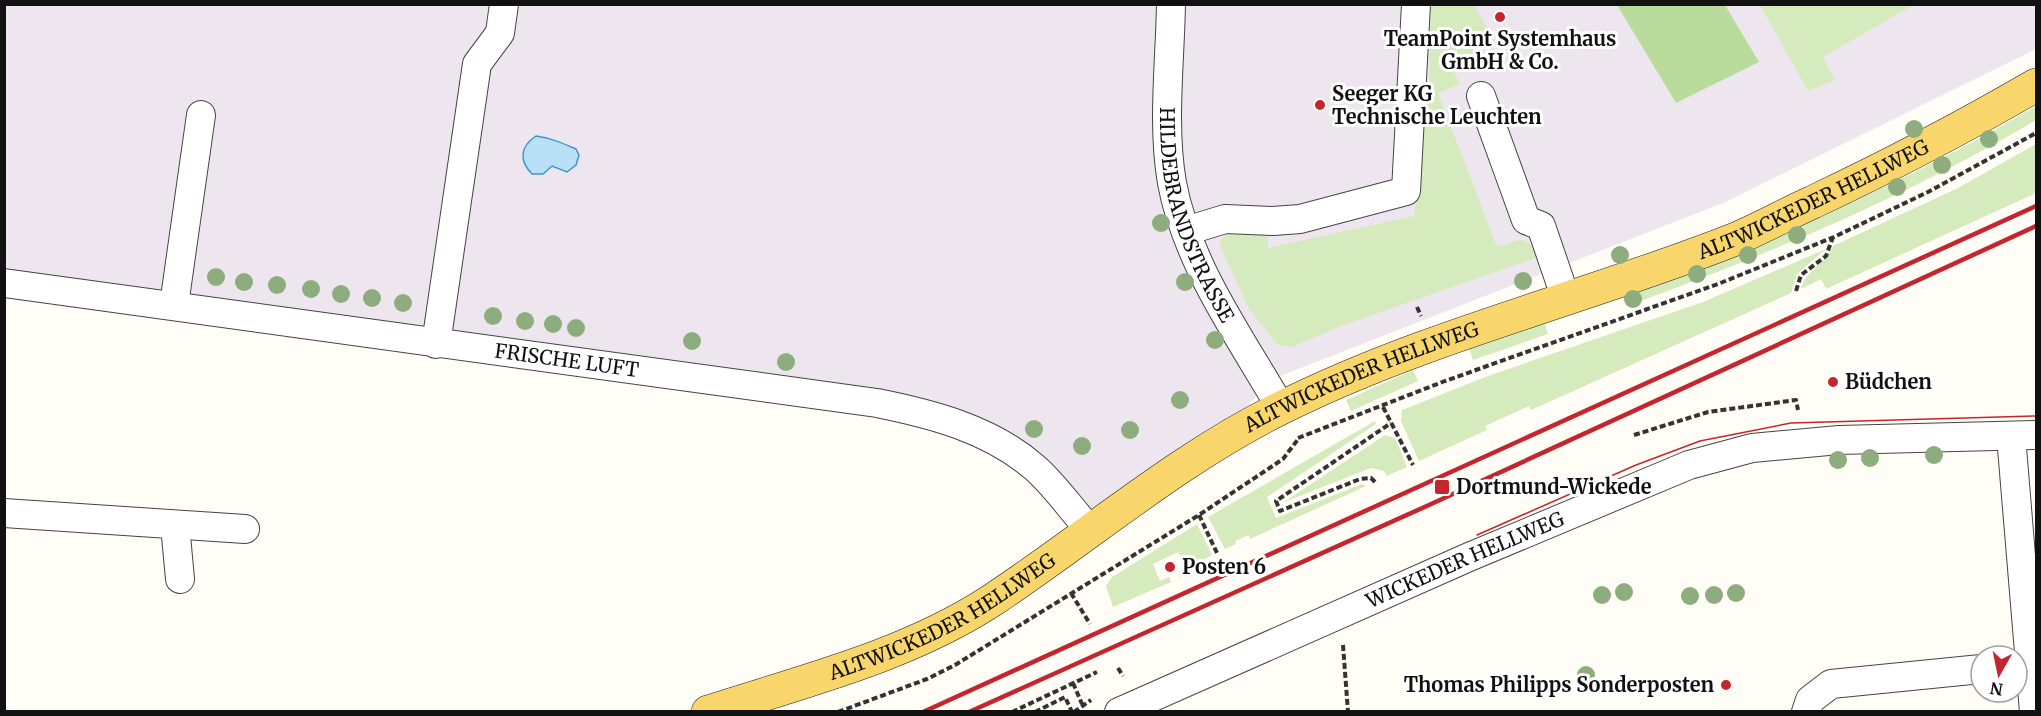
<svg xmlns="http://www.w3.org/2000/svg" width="2041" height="716" font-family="Merriweather,serif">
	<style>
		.industrial { fill: #eee6ef }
		.green { fill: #d5ebbd }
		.forest { fill: #b9dc9c }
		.water { fill: #b9e0f7; stroke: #3f96cf; stroke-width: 1.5 }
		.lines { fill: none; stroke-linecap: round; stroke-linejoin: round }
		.minor-casing { stroke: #444; stroke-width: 30 }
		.major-casing { stroke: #222; stroke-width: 34 }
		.path { stroke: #333; stroke-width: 4; stroke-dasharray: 6 3; stroke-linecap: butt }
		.minor { stroke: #fff; stroke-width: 28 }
		.major { stroke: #f9d66b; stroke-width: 33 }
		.tram { stroke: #c4262e; stroke-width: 1.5 }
		.rail { stroke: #c4262e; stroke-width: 4.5 }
		.tree { fill: #8dad7f }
		.poi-dot { fill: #c4262e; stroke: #fff; stroke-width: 2 }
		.labels { text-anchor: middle; stroke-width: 6; stroke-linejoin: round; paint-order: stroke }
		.poi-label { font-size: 20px; font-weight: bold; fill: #111; stroke: #fff; text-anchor: start }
		.street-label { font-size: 20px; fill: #111; stroke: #fff }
	</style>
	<rect width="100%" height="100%" fill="#fffdf5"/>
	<path class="industrial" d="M5,5H2036V49L1723,203L1275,378L1204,449L1089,529L983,433L5,283Z"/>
	<path class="green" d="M1911,4L1912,6L1823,57L1835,80L1808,91L1760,5Z
		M1431,5H1474L1496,43L1451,66L1460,84L1438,93L1497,247C1519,241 1526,232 1538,257L1341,326L1292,347L1278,345L1249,309L1219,243L1227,232L1267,235L1268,248L1414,216L1429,78Z
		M2036,106V120C1906,197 1769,254 1627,306L1624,296C1766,241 1905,184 2036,106Z
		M2036,144V193L1826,289L1821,279L1801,289C1806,269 1825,265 1833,246L1958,188Z
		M1826,249L1797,274L1791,293L1531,410L1529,406L1485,426L1487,430L1419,461L1401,421L1402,410L1488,376L1703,302Z
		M1544,322L1548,334L1473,360L1469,348Z
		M1413,370L1418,381L1351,411L1346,400Z
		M1375,421L1376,424L1267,497L1276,518L1362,484L1366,486L1250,539L1249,535L1235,541L1236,544L1225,549L1208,517Z
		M1385,435L1395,438L1407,467L1387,476L1384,471L1371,468L1284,502Z
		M1197,524L1212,555L1203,560L1205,564L1181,578L1179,574L1188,570L1178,552L1153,564L1160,581L1169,577L1171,582L1113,607L1106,586L1112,577Z"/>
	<path class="forest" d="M1617,5H1725L1759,62L1676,103Z"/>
	<path class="water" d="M536,136C551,138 562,143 576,149L579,155L576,165L567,172L552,166L543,174H532C518,160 521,146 536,136Z"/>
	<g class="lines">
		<g class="minor-casing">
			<g id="minor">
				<path id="s1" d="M1171,4C1170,63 1162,125 1172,183C1187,264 1240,337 1281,408"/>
				<path d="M1481,96L1526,220L1541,226L1566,299"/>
				<path d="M1186,231L1225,219L1273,221L1300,219L1406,191L1416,4"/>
				<path id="s2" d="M4,283L877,403C932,414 990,429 1034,467C1054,484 1071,509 1089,529"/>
				<path d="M174,305L201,115"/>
				<path d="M436,344L477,64L500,33L504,4"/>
				<path d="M2011,436L2034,712"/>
				<path d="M4,513L245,529"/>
				<path d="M175,525L180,579"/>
				<path id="s3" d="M1119,712L1469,557L1689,465L1752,448L1839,440L2036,435"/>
				<path d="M1806,712L1810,700L1831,684L1981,669"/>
			</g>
		</g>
		<g class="major-casing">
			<g id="major">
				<path id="s4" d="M708,712C804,681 906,656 991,601C1089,536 1175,461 1281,408C1425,336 1583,299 1733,240C1760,229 1786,214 1813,202C1889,166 1964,127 2036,85"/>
			</g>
		</g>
		<path class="path" d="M1796,291L1801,275L1826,256L1833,237
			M1417,307L1421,316
			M1383,407L1413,465
			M1634,435L1708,412L1796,400L1798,410
			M1298,438L1445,381L1718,284L1834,237L1928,192L2036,133
			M1375,482L1371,478L1360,479L1280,511L1276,501L1391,423
			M1199,515L1217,553
			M1071,593L1090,624
			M1343,645L1348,712
			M1118,668L1123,676
			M1073,683L1082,704
			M838,712L927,679L955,665L1199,515L1283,459L1299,438
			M1012,712L1097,672
			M1035,712L1065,697L1072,712
			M1074,712L1091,700"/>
		<use href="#minor" class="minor"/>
		<use href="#major" class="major"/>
		<path class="tram" d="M1477,535L1636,465L1700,441L1791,423L2036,416"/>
		<path class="rail" d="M923,712L2036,206
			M969,712L1429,505L2036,226"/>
	</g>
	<g class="tree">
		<circle cx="1914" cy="129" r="9"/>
		<circle cx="1989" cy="139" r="9"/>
		<circle cx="1942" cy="165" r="9"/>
		<circle cx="1897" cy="187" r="9"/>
		<circle cx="1161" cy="223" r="9"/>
		<circle cx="1797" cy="235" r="9"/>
		<circle cx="1620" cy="255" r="9"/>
		<circle cx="1748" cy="255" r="9"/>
		<circle cx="1697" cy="274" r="9"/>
		<circle cx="216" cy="277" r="9"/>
		<circle cx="1523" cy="281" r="9"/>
		<circle cx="244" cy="282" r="9"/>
		<circle cx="1185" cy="282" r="9"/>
		<circle cx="277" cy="285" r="9"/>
		<circle cx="311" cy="289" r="9"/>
		<circle cx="341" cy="294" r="9"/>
		<circle cx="372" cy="298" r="9"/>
		<circle cx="1633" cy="299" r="9"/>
		<circle cx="403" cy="303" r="9"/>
		<circle cx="493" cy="316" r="9"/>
		<circle cx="525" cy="321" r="9"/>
		<circle cx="553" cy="324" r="9"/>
		<circle cx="576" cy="328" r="9"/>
		<circle cx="1215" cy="340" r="9"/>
		<circle cx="692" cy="341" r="9"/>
		<circle cx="786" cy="362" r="9"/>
		<circle cx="1180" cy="400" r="9"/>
		<circle cx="1034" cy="429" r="9"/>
		<circle cx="1130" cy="430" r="9"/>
		<circle cx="1082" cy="446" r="9"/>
		<circle cx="1934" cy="455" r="9"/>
		<circle cx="1870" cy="458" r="9"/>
		<circle cx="1838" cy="460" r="9"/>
		<circle cx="1624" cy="592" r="9"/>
		<circle cx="1736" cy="593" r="9"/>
		<circle cx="1602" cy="595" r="9"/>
		<circle cx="1714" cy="595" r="9"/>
		<circle cx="1690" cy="596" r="9"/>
		<circle cx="1586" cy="675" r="9"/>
	</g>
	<g class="poi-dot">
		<circle cx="1500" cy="17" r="6"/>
		<circle cx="1320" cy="105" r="6"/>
		<circle cx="1833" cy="382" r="6"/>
		<rect x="1434" y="479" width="16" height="16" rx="3"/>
		<circle cx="1170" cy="567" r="6"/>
		<circle cx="1726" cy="685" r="6"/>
	</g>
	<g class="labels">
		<g class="poi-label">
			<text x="1500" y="46" text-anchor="middle">TeamPoint Systemhaus<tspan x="1500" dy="23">GmbH &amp; Co.</tspan></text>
			<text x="1332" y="101">Seeger KG<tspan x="1332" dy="23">Technische Leuchten</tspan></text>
			<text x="1845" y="389">Büdchen</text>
			<text x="1456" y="494">Dortmund-Wickede</text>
			<text x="1182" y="574">Posten 6</text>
			<text x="1714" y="692" text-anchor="end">Thomas Philipps Sonderposten</text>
		</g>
		<g class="street-label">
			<text dy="7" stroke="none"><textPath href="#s4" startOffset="1226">ALTWICKEDER HELLWEG</textPath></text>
			<text dy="7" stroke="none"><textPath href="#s1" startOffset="216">HILDEBRANDSTRASSE</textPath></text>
			<text dy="7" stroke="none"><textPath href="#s2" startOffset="568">FRISCHE LUFT</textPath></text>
			<text dy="7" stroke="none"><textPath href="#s4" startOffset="740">ALTWICKEDER HELLWEG</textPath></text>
			<text dy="7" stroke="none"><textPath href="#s3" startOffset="378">WICKEDER HELLWEG</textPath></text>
			<text dy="7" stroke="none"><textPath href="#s4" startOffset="254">ALTWICKEDER HELLWEG</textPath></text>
		</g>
	</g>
	<rect width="2041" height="716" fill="none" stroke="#111111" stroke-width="12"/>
	<g transform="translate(1999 674) rotate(189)"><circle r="28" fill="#ffffff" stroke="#a0a0a0" stroke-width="1.5"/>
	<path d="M0-4.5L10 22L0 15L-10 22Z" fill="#c4262e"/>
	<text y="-9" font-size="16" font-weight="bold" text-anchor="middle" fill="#111111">N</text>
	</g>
</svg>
